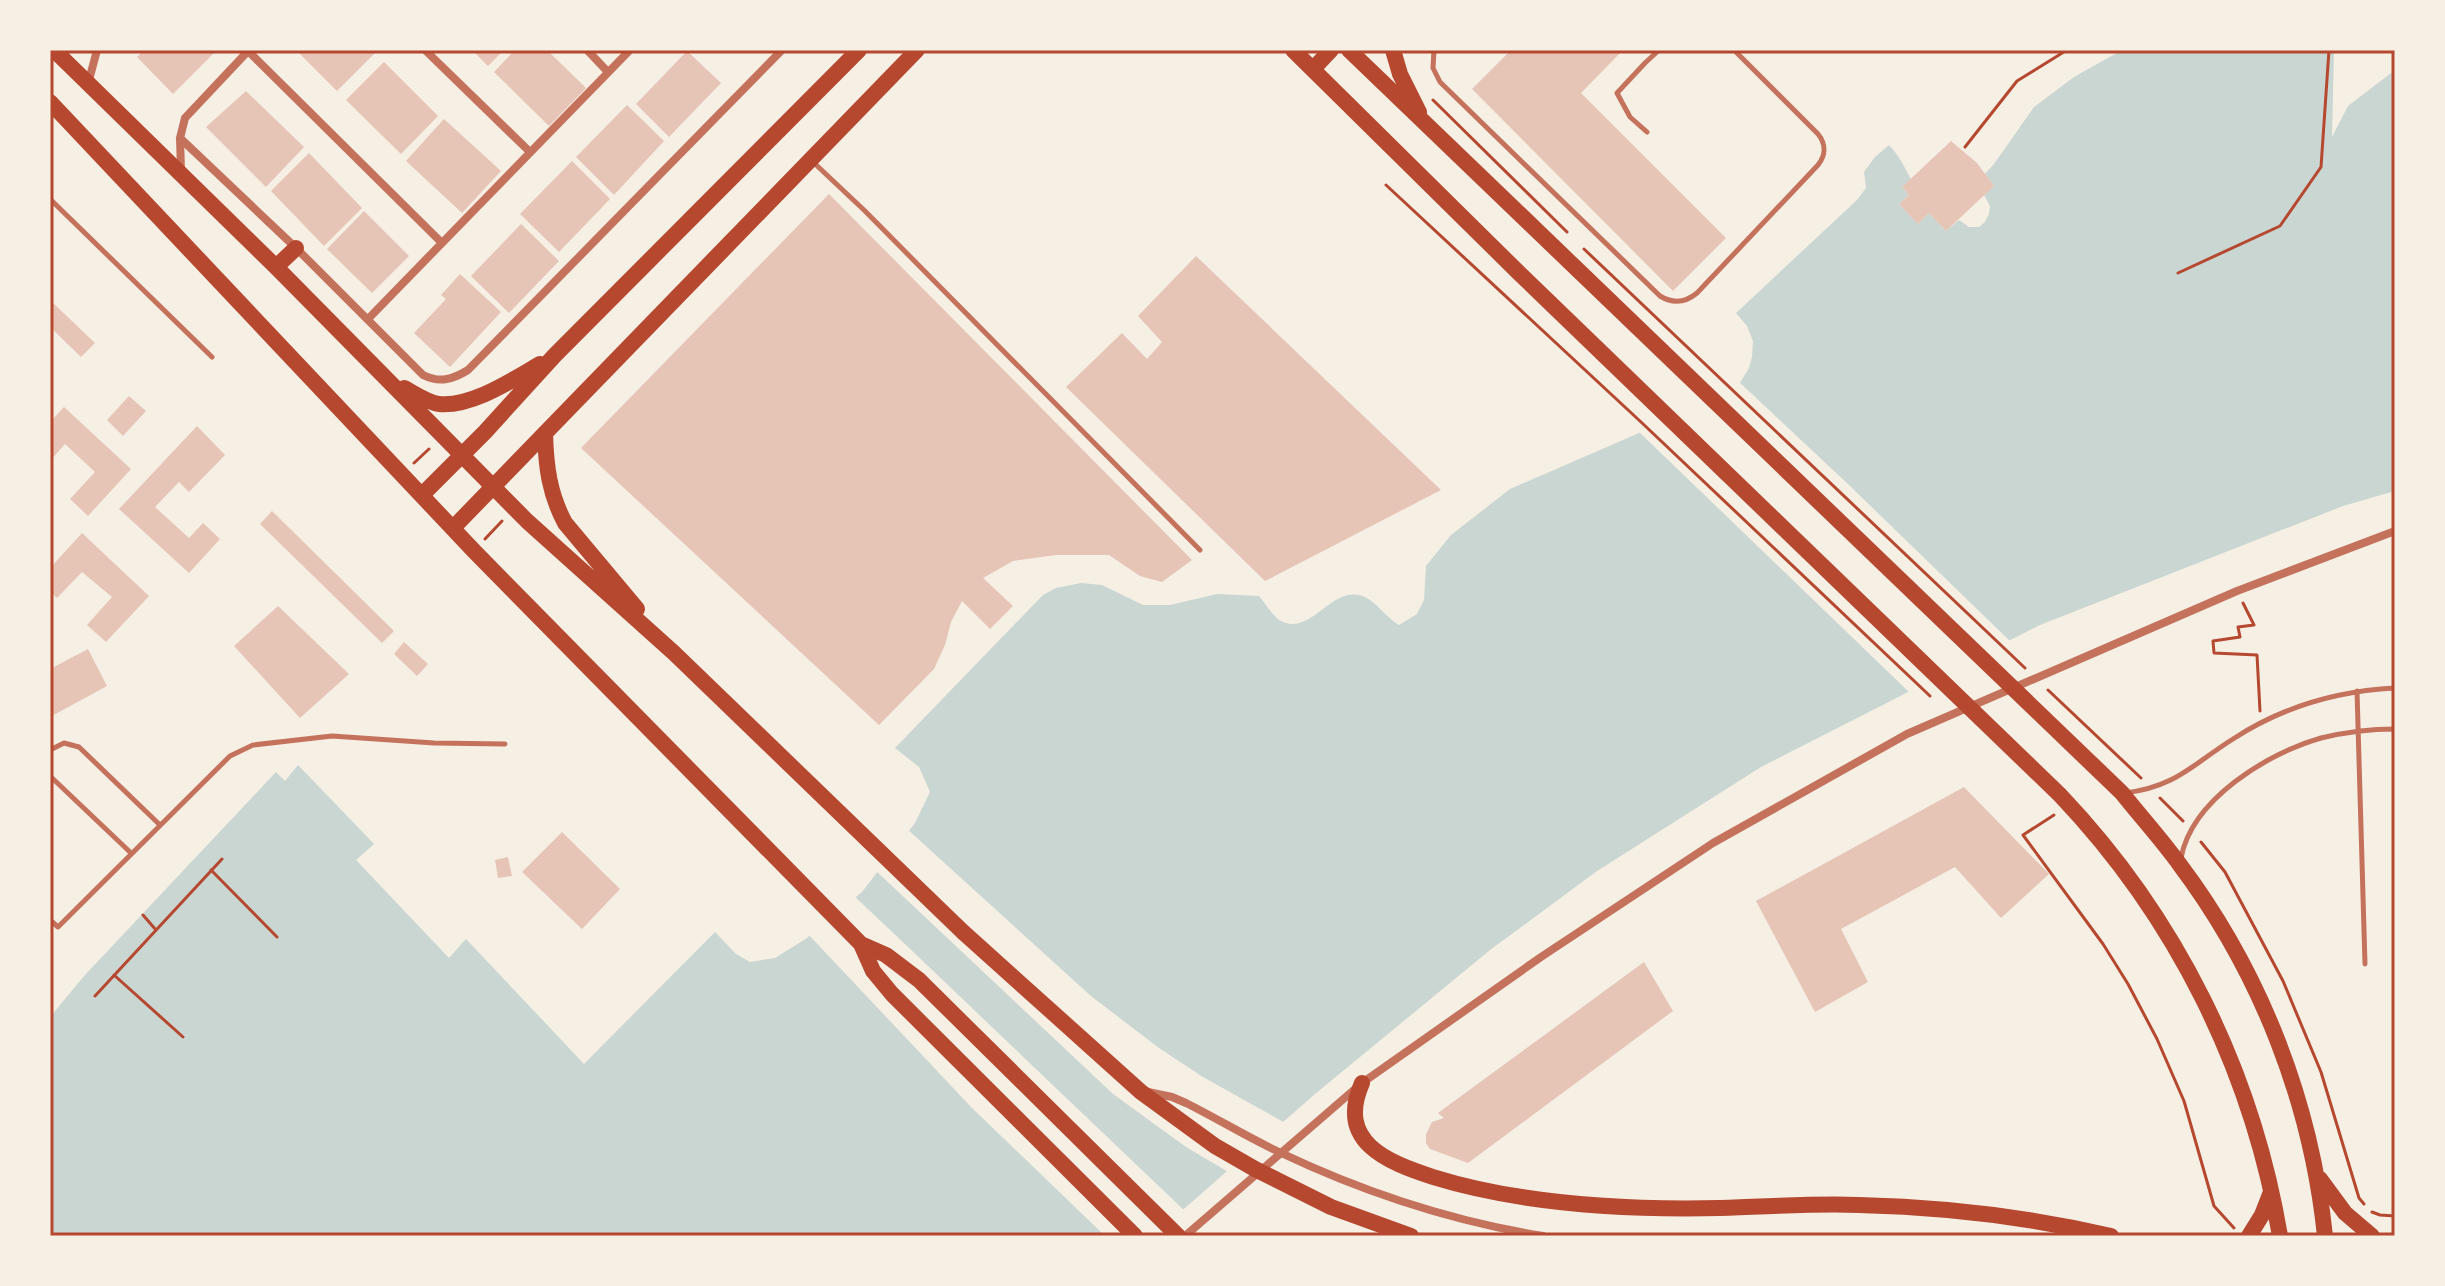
<svg xmlns="http://www.w3.org/2000/svg" width="2445" height="1286" font-family="'Space Grotesk',sans-serif">
	<style>
		.water { fill: #c9d6d2 }
		.pier { fill: #f6efe4 }
		.building { fill: #e6c5b7 }
		.lines { fill: none; stroke-linecap: round; stroke-linejoin: round }
		.path { stroke: #b5482f; stroke-width: 3 }
		.service { stroke: #c5725c; stroke-width: 5 }
		.minor { stroke: #c5725c; stroke-width: 8 }
		.secondary { stroke: #b5482f; stroke-width: 16 }
		.neatline { fill: none; stroke: #b5482f; stroke-width: 3 }
	</style>
	<rect width="100%" height="100%" fill="#f6efe4"/>
	<path class="water" d="M2122,50H2334L2332,137L2348,106L2395,70V491L2343,506L2040,625L1761,767L1597,871L1490,950L1315,1094L1153,1236H50V1017L85,975L276,772L285,781L298,765L374,844L356,860L449,958L466,939L584,1064L715,932L736,954L750,962L775,958L807,938L862,892L915,823L930,792L919,767L895,748L1043,595L1056,588L1081,583L1102,585L1143,605H1170L1217,594L1259,596C1265,603 1272,615 1279,620C1309,638 1329,589 1359,595C1374,598 1385,617 1399,625L1417,614L1424,600L1426,566L1451,535L1510,489L1639,433L1691,420L1727,404L1749,368L1752,357L1753,341L1747,326L1736,313L1857,200L1866,188L1864,172L1875,157L1889,145C1902,158 1907,175 1918,190L1973,186L1994,164L2034,107L2074,77Z"/>
	<path class="pier" d="M1982,170L1994,186L1984,195L1990,206L1989,214L1985,222L1979,227H1969L1959,220L1946,231L1929,213L1918,224L1899,204L1909,195L1902,187Z
		M1737,380L1849,485L2013,644L1912,695L1637,430L1690,416L1724,401Z
		M906,828L1091,996L1159,1048L1203,1077L1287,1124L1230,1173L1186,1147L1113,1094L874,869Z
		M853,895L906,945L1186,1212L1159,1236H1105L972,1108L807,933Z"/>
	<path class="building" d="M144,50H217L173,94L137,57Z
		M296,50H372L375,53L337,91Z
		M472,50H504L488,66Z
		M515,50H547L586,88L549,126L494,72Z
		M1511,50H1623L1581,93L1726,238L1673,291L1472,89Z
		M687,51L721,83L669,137L636,104Z
		M384,62L438,116L401,154L346,100Z
		M246,91L304,147L266,187L206,127Z
		M627,105L664,141L614,195L576,157Z
		M444,119L501,171L462,213L406,161Z
		M1951,141L1977,163L1994,186L1946,231L1929,213L1918,224L1899,204L1909,195L1902,187Z
		M309,153L362,208L324,246L271,191Z
		M572,161L610,199L559,252L520,214Z
		M829,194L1192,560L1162,582L1140,576L1109,555H1056L1013,561L983,578L1013,606L990,629L962,601L951,622L945,645L934,669L879,725L581,448Z
		M364,211L409,256L372,293L327,249Z
		M521,224L559,261L509,313L471,276Z
		M1196,256L1441,490L1265,581L1066,387L1122,333L1147,359L1162,342L1138,316Z
		M460,274L501,312L450,367L414,333L446,299L441,295Z
		M50,300L95,343L81,357L50,327Z
		M129,396L146,411L123,436L107,420Z
		M64,407L131,469L88,516L70,499L95,472L65,444L50,461V422Z
		M197,426L225,455L189,492L179,482L155,507L189,538L203,523L220,539L189,573L119,509Z
		M272,511L394,631L382,643L260,524Z
		M82,533L149,596L106,642L87,625L112,597L82,572L57,598L50,592V568Z
		M278,606L349,674L300,718L234,646Z
		M404,642L428,664L417,676L394,654Z
		M88,649L107,686L50,717V669Z
		M1964,787L2049,874L2001,918L1955,867L1841,929L1868,982L1815,1012L1756,901Z
		M562,832L620,889L582,929L522,872Z
		M508,857L512,876L498,878L495,860Z
		M1644,962L1673,1011L1468,1163L1430,1149L1426,1143V1134L1432,1122L1444,1118L1438,1113Z"/>
	<g class="lines">
		<path class="path" d="M1433,100L1567,232
			M1965,147L2017,81L2067,50
			M1386,185L1641,422L1930,696
			M1584,249L2025,668
			M2178,273L2280,226L2321,167L2329,50
			M414,463L429,449
			M485,539L502,521
			M2243,603L2254,625L2238,627L2240,637L2213,641L2214,653L2257,655L2260,711
			M2048,690L2141,778
			M2160,798L2183,821
			M2054,815L2023,835L2103,944L2128,984L2157,1039L2184,1101L2214,1206L2234,1228
			M2201,842L2225,872L2283,981L2321,1072L2359,1198L2364,1204
			M211,870L277,937
			M143,915L156,930
			M114,975L183,1037
			M95,996L222,859
			M2372,1212L2380,1215L2395,1216"/>
		<path class="service" d="M1434,50L1433,68L1440,82L1660,296C1673,304 1685,303 1697,293L1818,165C1826,155 1826,144 1818,134L1734,50
			M1647,132L1630,117L1617,93L1645,63L1659,50
			M812,161L865,211L1200,550
			M50,199L212,357
			M2357,691L2365,964
			M50,750L64,743L79,747L160,825
			M50,776L131,853
			M2125,793C2176,787 2193,764 2233,739C2282,707 2337,691 2395,688
			M2181,858C2192,799 2268,753 2321,738C2346,732 2370,729 2395,729
			M50,920L58,927L230,756L253,745L332,736L434,743L505,744"/>
		<path class="minor" d="M425,50L530,152
			M587,50L608,72
			M248,51L442,243
			M88,84L97,50
			M180,138L296,248L423,375C439,383 452,380 468,370L782,50
			M181,171L180,138L185,118L249,50
			M368,319L630,50
			M1148,1092L1172,1097L1186,1103C1218,1119 1247,1137 1279,1152C1363,1192 1451,1221 1543,1236
			M1185,1236L1362,1083L1541,957L1713,843L1907,734L2237,591L2395,531"/>
		<path class="secondary" d="M54,50L276,267L527,521L674,653L963,932L1141,1092L1215,1146L1255,1169L1331,1207L1411,1236
			M1293,50L1519,273L2060,795C2176,917 2252,1070 2280,1236
			M1349,50L2122,793C2141,817 2162,840 2180,865C2261,973 2311,1102 2325,1236
			M1393,50L1400,74L1419,112
			M1313,69L1331,50
			M50,102L474,551L861,944L886,955L919,980L1178,1236
			M276,267L296,248
			M404,388C414,393 428,403 439,404C472,407 512,380 540,364
			M545,433C546,466 549,493 565,523L637,609
			M422,495L485,432L555,355L859,50
			M453,528L917,50
			M861,944L873,971L892,994L1135,1236
			M1362,1083C1336,1142 1387,1162 1433,1177C1520,1204 1629,1210 1720,1208C1767,1207 1813,1203 1859,1205C1944,1207 2029,1217 2111,1236
			M2320,1179L2345,1213L2372,1236
			M2249,1236L2262,1215L2271,1192"/>
	</g>
	<rect width="2445" height="1286" fill="none" stroke="#f6efe4" stroke-width="104"/>
	<rect x="52" y="52" width="2341" height="1182" class="neatline"/>
</svg>
